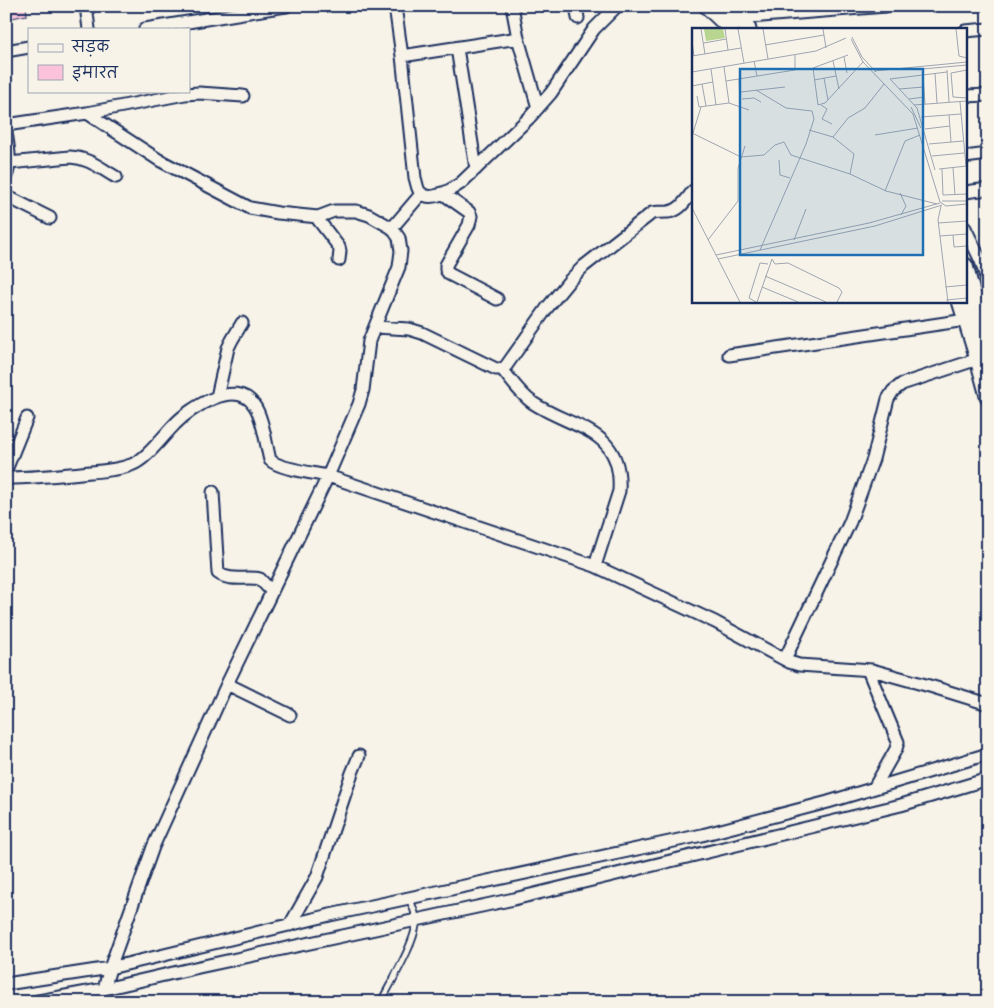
<svg xmlns="http://www.w3.org/2000/svg" width="994" height="1008" font-family="'Indie Flower','Playpen Sans Deva',sans-serif">
	<style>
		.building { fill: #fac3da; stroke: #1b2f5e }
		.lines { fill: none; stroke-linecap: round; stroke-linejoin: round }
		.service-casing { stroke: #1b2f5e; stroke-width: 9 }
		.minor-casing { stroke: #1b2f5e; stroke-width: 15 }
		.tertiary-casing { stroke: #1b2f5e; stroke-width: 19 }
		.service { stroke: #f7f3e8; stroke-width: 5.5 }
		.minor { stroke: #f7f3e8; stroke-width: 11 }
		.tertiary { stroke: #f7f3e8; stroke-width: 15 }
		.inset-road { fill: none; stroke: #9fa5b1; stroke-width: 1 }
		.view { fill: #1f6fb2; fill-opacity: 0.15; stroke: #1f6fb2; stroke-width: 2.5 }
		.inset-edge { fill: none; stroke: #1b2f5e; stroke-width: 2.5 }
	</style>
	<rect width="100%" height="100%" fill="#f7f3e8"/>
	<filter id="ink" filterUnits="userSpaceOnUse"><feTurbulence type="fractalNoise" baseFrequency=".02" numOctaves="2"/><feDisplacementMap in="SourceGraphic" scale="10" xChannelSelector="R" yChannelSelector="G"/><feConvolveMatrix kernelMatrix="1 2 1 2 8 2 1 2 1" color-interpolation-filters="sRGB"/></filter>
	<g filter="url(#ink)">
		<path class="building" d="M6,6H26L27,15L7,19Z"/>
		<g class="lines">
			<g class="service-casing">
				<path id="service" d="M381,1002C390,984 418,938 416,920C416,913 412,905 409,898"/>
			</g>
			<g class="minor-casing">
				<path id="minor" d="M86,6L89,29
					M395,6L402,56L415,178C417,183 417,190 421,193C432,203 452,189 461,183L529,118L551,93L594,29L617,6
					M512,6L518,38L538,108
					M576,6L578,18
					M724,10L729,8L744,6
					M734,20L738,18L886,6
					M145,29L286,6
					M965,31L988,29
					M457,48L476,169
					M6,51L29,47
					M402,56L518,38
					M965,96L988,95
					M87,113L159,160L250,208L278,213L318,217L334,211H356L369,215L392,228L399,238L401,251L399,267L369,341L363,390L359,404L328,476L227,684L153,847L110,968L104,989
					M6,125L87,113L185,94L199,93L243,96
					M6,132C8,145 12,163 6,176
					M965,157L988,154
					M9,163L70,157C89,158 100,168 116,177
					M965,192L988,189
					M442,193L469,212L471,216L469,225L446,265V270L449,274L497,299
					M6,196L50,218
					M316,217L339,247L340,251L339,260
					M392,228L421,194
					M965,228L981,261L988,283
					M375,327L409,329L422,333L496,369H502L506,366L547,308L569,281L584,266L652,213C658,212 663,212 668,212C680,211 686,200 693,191
					M729,355L966,320
					M502,369C511,380 520,394 533,403C574,430 623,428 619,491L595,566
					M217,397L228,348L232,340L242,323
					M6,470L27,418
					M6,478C34,478 62,475 90,472C103,471 118,470 131,465C146,460 163,436 175,424C190,408 236,378 254,405C263,417 266,445 270,460C279,469 314,473 328,476L595,566L715,622L789,662L799,665L872,670L933,687L988,704
					M213,492L218,573C230,582 247,576 260,579L272,592
					M785,659L850,522L873,459L888,399L893,391L902,384L978,359
					M868,670L898,742L896,749L874,788
					M227,684L290,715
					M290,925L317,877L352,773L359,756
					M6,984L110,968L330,915L702,835L828,802L988,754
					M33,1002L104,989L199,967L514,899L901,805L988,779"/>
			</g>
			<g class="tertiary-casing">
				<path id="tertiary" d="M707,6L731,29
					M728,6L738,18L748,29
					M965,266L988,351
					M960,301L978,359L988,396"/>
			</g>
			<use href="#service" class="service"/>
			<use href="#minor" class="minor"/>
			<use href="#tertiary" class="tertiary"/>
		</g>
	</g>
	<g transform="translate(692 28)">
		<rect width="275" height="275" fill="#f7f3e8"/>
		<path d="M12,1H31L33,10L14,13Z" fill="#b8d68f"/>
		<path class="inset-road" d="M9,1L13,26M33,1L36,22M46,1L52,35M71,1L76,31M131,1L134,20M264,1L267,28L275,30M160,9L170,29L184,44M159,11L171,34L221,86L248,174L254,178L275,176M0,13L2,28M12,15L34,11M73,17L132,7M156,27L121,40L126,77L133,75L171,34M0,28L49,20M152,29L155,45M62,33L65,48M141,33L147,61M32,39L37,75M19,41L24,77M230,41L275,37M255,42L257,74M275,42L259,45L261,69L275,70M182,43L275,34M0,44L124,23L154,10M243,45L245,75M231,47L233,76M132,50L136,72M47,51L48,77M122,52L144,48M34,53L103,42V27M10,56L14,78M0,58L21,54M207,61L232,59M64,62L94,80L120,83M49,64L93,59M5,68L7,79L37,75L57,82M50,71L62,70L69,74M217,71L232,69M268,74L274,138M129,77L135,81L130,91L140,96M222,77L275,73M219,79L229,100M257,87L259,114M229,89L269,86M275,98V116M233,101L258,98M117,102L141,109L156,90L173,80L192,56M0,105L49,129L72,127L83,117L92,114L99,127L158,146L194,163L245,176M1,105L9,79M183,107L226,100M141,109L162,126L158,146M237,116L271,113M240,128L272,125M87,132L88,147L98,150M261,140L263,167M247,141L275,138M250,141L251,167L275,166M243,142L225,80L198,51L255,44M193,163L213,113L228,107M208,165L214,178L209,187M250,173H275M249,178L246,192L256,274M0,180L48,274M246,195L275,193M261,207L262,219L275,218M248,208L275,206M16,212L46,173V140L53,118M102,212L114,181M68,222L114,116L122,91L120,83M24,227L177,195L248,175M26,231L183,198L250,177M73,248L134,274M70,259L106,274M253,259L275,257M254,272L275,270M64,274L57,270L68,235L76,236M65,274L80,231L83,236L96,235L147,260L150,264L145,274"/>
		<path class="view" d="M48,41H231V227H48Z"/>
		<rect width="275" height="275" class="inset-edge"/>
	</g>
	<rect width="994" height="1008" fill="none" stroke="#f7f3e8" stroke-width="25"/>
	<rect x="12" y="12" width="969" height="983" fill="none" stroke="#1b2f5e" stroke-width="2" filter="url(#ink)"/>
	<rect x="28" y="28" width="162" height="65" fill="#f7f3e8" stroke="#9fa5b1"/>
	<rect x="38" y="44" width="25" height="8" fill="#f7f3e8" stroke="#9fa5b1"/>
	<text x="72" y="52" font-size="15" fill="#1b2f5e">सड़क</text>
	<rect x="38" y="65" width="25" height="15" fill="#fac3da" stroke="#9fa5b1"/>
	<text x="72" y="78" font-size="15" fill="#1b2f5e">इमारत</text>
</svg>
